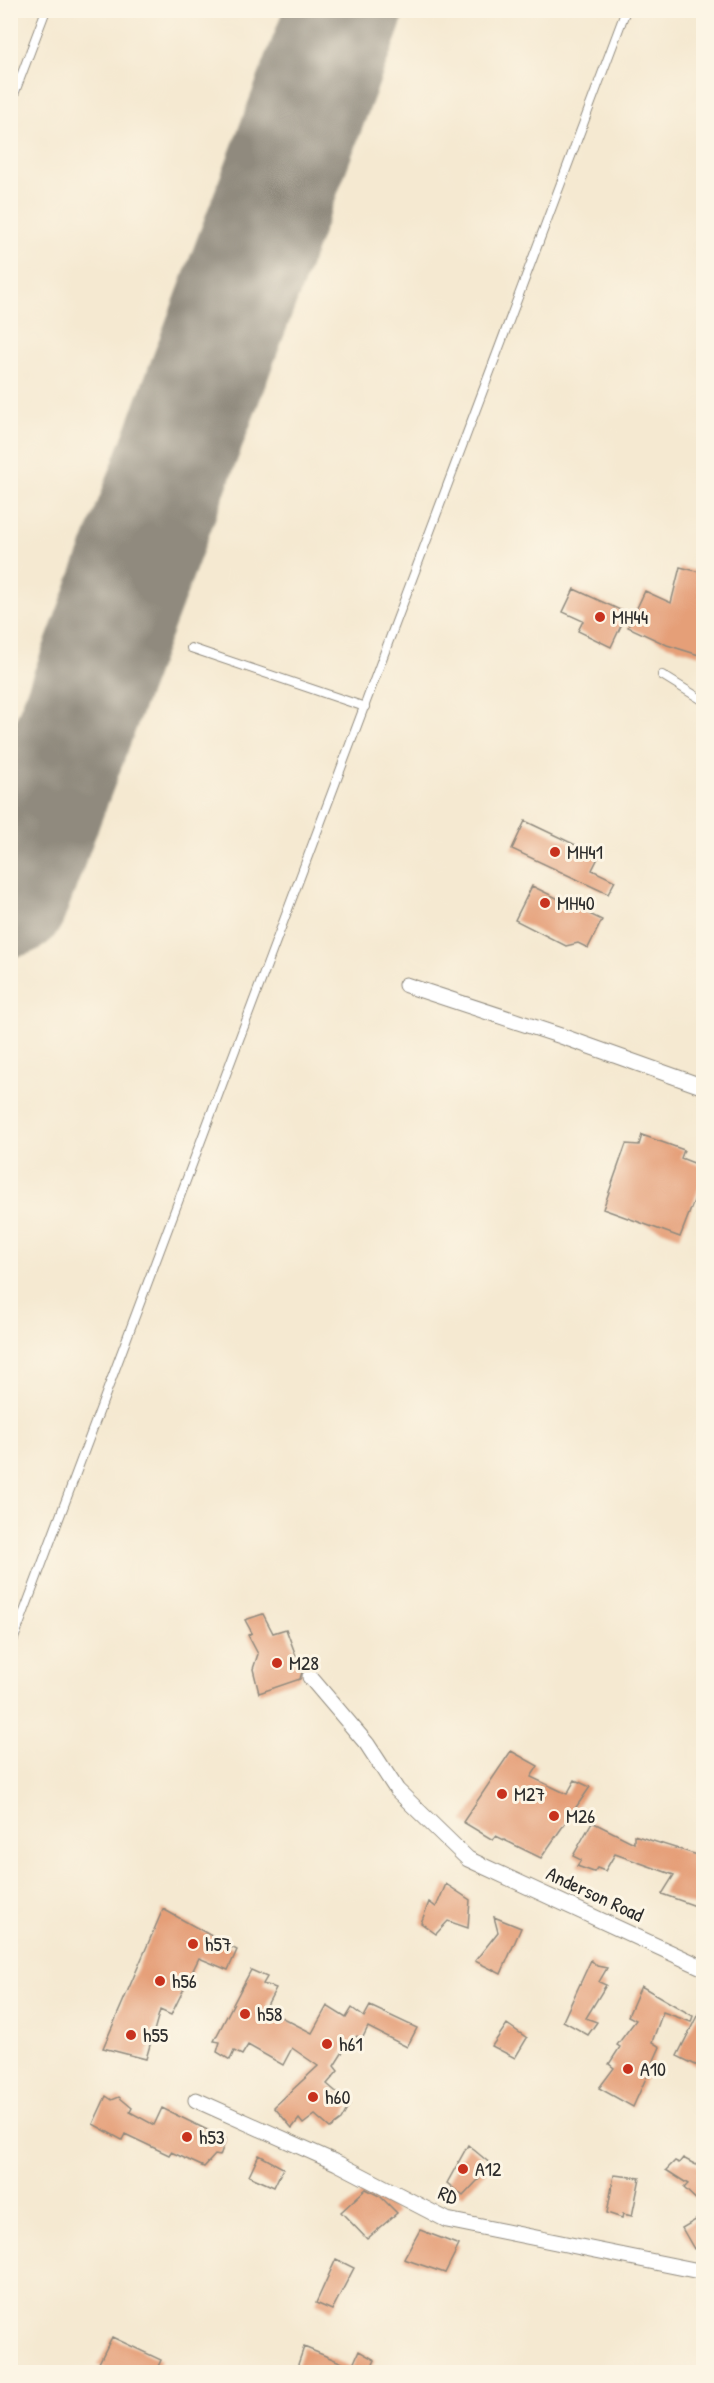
<svg xmlns="http://www.w3.org/2000/svg" width="714" height="2383" font-family="'Patrick Hand',sans-serif">
	<style>
		.lines { fill: none; stroke-linecap: round; stroke-linejoin: round }
		.runway { stroke: #908a7e; stroke-width: 116 }
		.building { fill: #e59f78 }
		.lane-casing { stroke: #908a7e; stroke-width: 10 }
		.street-casing { stroke: #908a7e; stroke-width: 17 }
		.lane { stroke: #fff; stroke-width: 8 }
		.street { stroke: #fff; stroke-width: 15 }
		.poi-dot { fill: #c8321e; stroke: #fcf5e5; stroke-width: 2 }
		.labels { text-anchor: middle; stroke-width: 6; stroke-linejoin: round; paint-order: stroke }
		.poi-label { font-size: 20px; fill: #2b2b2b; stroke: #fcf5e5; text-anchor: start }
		.street-label { font-size: 20px; fill: #2b2b2b; stroke: #fcf5e5 }
	</style>
	<rect width="100%" height="100%" fill="#fcf5e5"/>
	<filter id="ink" filterUnits="userSpaceOnUse"><feTurbulence type="fractalNoise" baseFrequency=".0167" numOctaves="2"/><feDisplacementMap in="SourceGraphic" scale="12" xChannelSelector="R" yChannelSelector="G"/><feConvolveMatrix kernelMatrix="1 2 1 2 8 2 1 2 1" color-interpolation-filters="sRGB"/></filter>
	<filter id="wash" filterUnits="userSpaceOnUse"><feTurbulence type="fractalNoise" baseFrequency=".008" numOctaves="4" result="noise"/><feDisplacementMap in="SourceGraphic" scale="24" xChannelSelector="R" yChannelSelector="G"/><feGaussianBlur stdDeviation="1.35" result="paint"/><feColorMatrix in="noise" values="0 0 0 0 0 0 0 0 0 0 0 0 0 0 0 0 0 1.4 0 .05"/><feComposite in="paint" operator="in"/></filter>
	<g filter="url(#wash)">
		<rect width="100%" height="100%" fill="#f5e9d1"/>
		<g class="lines">
			<path class="runway" d="M10,899L345,10"/>
		</g>
		<g id="blocks">
			<path class="building" d="M680,567L704,573V642L699,655L667,645L628,627L645,591L671,603Z
				M574,589L627,613L611,647L578,631L583,621L563,612Z
				M525,821L599,856L592,870L615,881L608,894L512,849Z
				M532,886L602,920L588,948L578,943L566,946L515,920Z
				M642,1135L684,1150L681,1158L704,1167V1175L680,1237L603,1209L626,1144L639,1145Z
				M263,1614L273,1633L286,1629L302,1672L300,1679L259,1693L253,1669L258,1654L248,1635L252,1633L245,1620Z
				M511,1751L538,1766L531,1777L567,1794L575,1780L590,1787L541,1858L496,1836L493,1840L463,1822Z
				M592,1822L634,1843V1835L704,1857V1909L662,1894L674,1875L615,1854L605,1871L597,1868L594,1872L577,1866L581,1860L573,1856Z
				M446,1884L470,1900L468,1928L448,1921L436,1934L421,1923L429,1902L436,1907Z
				M163,1909L237,1950L228,1970L199,1958L171,2015L160,2010L146,2059L103,2048Z
				M494,1917L521,1928L501,1974L475,1961L498,1932Z
				M591,1960L597,1966L607,1968L599,1982L606,1985L586,2018L597,2022L588,2035L563,2021Z
				M251,1970L267,1977L263,1984L276,1988L265,2009L312,2033L327,2006L346,2018L352,2008L364,2017L370,2006L417,2028L407,2047L368,2027L361,2041L357,2036L346,2047L334,2066L338,2071L327,2084L350,2104L341,2120L330,2128L315,2115L303,2124L299,2119L292,2128L274,2107L318,2066L292,2048L283,2065L248,2045L242,2055L234,2051L230,2060L217,2052L220,2042L214,2041Z
				M641,1986L693,2016L691,2022L663,2012L652,2042L660,2047L633,2107L599,2088L614,2068L609,2064L620,2047L617,2045L636,2020L628,2016Z
				M704,2002V2069L677,2056Z
				M507,2024L527,2038L515,2058L492,2046Z
				M106,2096L112,2100L119,2097L132,2108L130,2112L154,2125L162,2108L226,2139L220,2156L215,2155L204,2167L171,2152L169,2155L125,2134L122,2140L93,2124Z
				M468,2145L492,2165L463,2196L447,2183Z
				M259,2155L283,2168L274,2187L249,2176Z
				M683,2158L704,2169V2207L684,2188L688,2184L666,2170L675,2161L679,2163Z
				M614,2175L640,2178L632,2216L623,2214L622,2218L607,2213Z
				M366,2189L381,2197L397,2213L367,2239L341,2212Z
				M704,2215V2242L694,2249L682,2228Z
				M420,2230L459,2245L445,2273L404,2259Z
				M336,2259L354,2268L332,2310L316,2303Z
				M112,2337L161,2360L155,2373H113L98,2365Z
				M304,2347L352,2367L359,2351L375,2360L369,2373H295Z"/>
		</g>
	</g>
	<g filter="url(#ink)">
		<use href="#blocks" fill-opacity="0" stroke="#908a7e" stroke-width="1.5"/>
		<g class="lines">
			<g class="lane-casing">
				<path id="lane" d="M10,105L46,10
					M191,648L365,707
					M662,675L704,701
					M10,1649L626,10"/>
			</g>
			<g class="street-casing">
				<path id="street" d="M406,985L561,1036L704,1087
					M310,1677L367,1744L397,1790L468,1859L704,1968
					M196,2100L337,2163L447,2220L704,2272"/>
			</g>
			<use href="#lane" class="lane"/>
			<use href="#street" class="street"/>
		</g>
	</g>
	<g class="poi-dot">
		<circle cx="600" cy="617" r="6"/>
		<circle cx="555" cy="852" r="6"/>
		<circle cx="545" cy="903" r="6"/>
		<circle cx="277" cy="1663" r="6"/>
		<circle cx="502" cy="1794" r="6"/>
		<circle cx="554" cy="1816" r="6"/>
		<circle cx="193" cy="1944" r="6"/>
		<circle cx="160" cy="1981" r="6"/>
		<circle cx="245" cy="2014" r="6"/>
		<circle cx="131" cy="2035" r="6"/>
		<circle cx="327" cy="2044" r="6"/>
		<circle cx="628" cy="2069" r="6"/>
		<circle cx="313" cy="2097" r="6"/>
		<circle cx="187" cy="2137" r="6"/>
		<circle cx="463" cy="2169" r="6"/>
	</g>
	<g class="labels">
		<g class="poi-label">
			<text x="612" y="624">MH44</text>
			<text x="567" y="859">MH41</text>
			<text x="557" y="910">MH40</text>
			<text x="289" y="1670">M28</text>
			<text x="514" y="1801">M27</text>
			<text x="566" y="1823">M26</text>
			<text x="205" y="1951">h57</text>
			<text x="172" y="1988">h56</text>
			<text x="257" y="2021">h58</text>
			<text x="143" y="2042">h55</text>
			<text x="339" y="2051">h61</text>
			<text x="640" y="2076">A10</text>
			<text x="325" y="2104">h60</text>
			<text x="199" y="2144">h53</text>
			<text x="475" y="2176">A12</text>
		</g>
		<g class="street-label">
			<text transform="translate(595 1894) rotate(25)" y="7">Anderson Road</text>
			<text transform="translate(448 2195) rotate(22)" y="7">RD</text>
		</g>
	</g>
	<rect width="714" height="2383" fill="none" stroke="#fcf5e5" stroke-width="36"/>
</svg>
